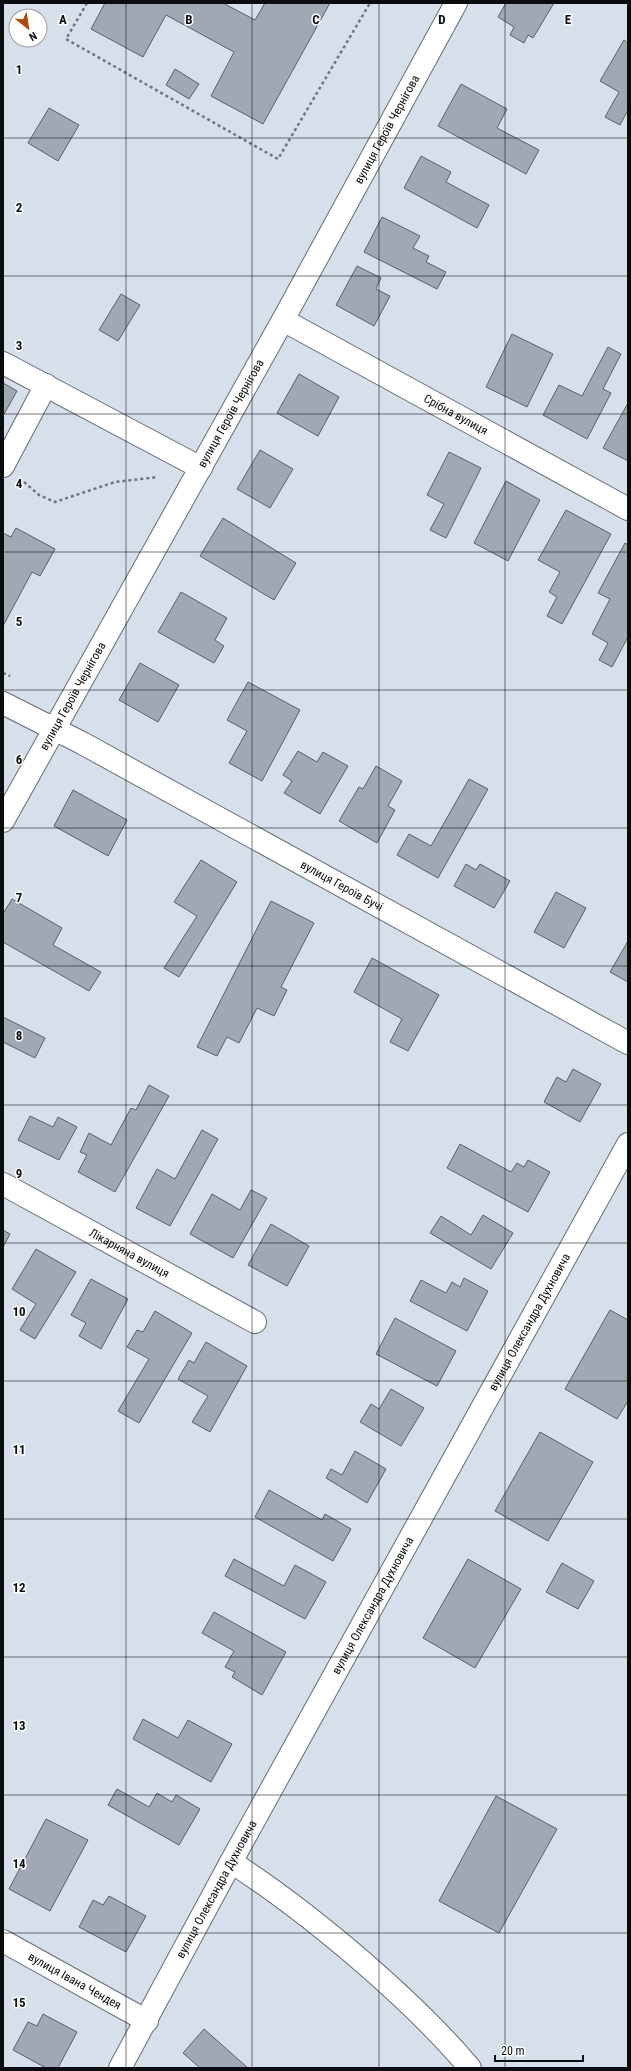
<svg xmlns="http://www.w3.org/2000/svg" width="631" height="2071" font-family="'Roboto Condensed',sans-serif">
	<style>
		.building { fill: #a0a8b3; stroke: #586069 }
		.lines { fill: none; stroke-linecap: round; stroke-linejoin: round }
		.minor-casing { stroke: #646c76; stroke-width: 24 }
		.major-casing { stroke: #646c76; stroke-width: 24 }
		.path { stroke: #70757d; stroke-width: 2.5; stroke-dasharray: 3 3; stroke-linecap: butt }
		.minor { stroke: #fff; stroke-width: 22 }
		.major { stroke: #fff; stroke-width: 22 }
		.grid { fill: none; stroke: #0a0d10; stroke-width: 1; stroke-opacity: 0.55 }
		.labels { text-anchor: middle; stroke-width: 3; stroke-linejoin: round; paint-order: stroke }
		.street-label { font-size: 12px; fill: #0a0d10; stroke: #fff }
		.grid-label { font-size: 13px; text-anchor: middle; font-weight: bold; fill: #0a0d10; stroke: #fff; stroke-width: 3; stroke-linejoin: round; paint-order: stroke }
	</style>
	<rect width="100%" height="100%" fill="#d7dfeb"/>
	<path class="building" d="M105,3H223L255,20L265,3H330L263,124L211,96L234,52L166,15L143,57L91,29Z
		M506,3H554L533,38L528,35L524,43L510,35L514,27L498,17Z
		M624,40L628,43V110L620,125L605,117L619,92L600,81Z
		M175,69L199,84L189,99L166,85Z
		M461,84L507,109L497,128L539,150L526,174L438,126Z
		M49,108L79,125L58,161L28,143Z
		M421,156L451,172L446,182L489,205L477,228L404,188Z
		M382,217L420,236L413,248L429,256L426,262L446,272L437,289L364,252Z
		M357,266L381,278L376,289L390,296L374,326L336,305Z
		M121,294L140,305L118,341L99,330Z
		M512,334L553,354L527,407L486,387Z
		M608,347L621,354L603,389L611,393L587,439L543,415L559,385L582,396Z
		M299,374L339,397L318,436L277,413Z
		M3,383L17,391L3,416Z
		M628,403V461L603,448Z
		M260,450L293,469L270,508L237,489Z
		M449,452L481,468L446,538L430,530L444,504L427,495Z
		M506,481L540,500L508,561L474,543Z
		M566,510L611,534L562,624L547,616L557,597L549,592L560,572L538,560Z
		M223,518L296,563L274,600L200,556Z
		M16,528L55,549L40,576L32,572L3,626V533L11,537Z
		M625,543L628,545V637L612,667L599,660L608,643L592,634L610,599L598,593Z
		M181,592L227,618L215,640L224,646L214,663L158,632Z
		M140,663L179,685L158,722L119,700Z
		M248,682L300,710L262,781L229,763L247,731L227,720Z
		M298,751L317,762L323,752L348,766L320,814L284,793L292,781L283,775Z
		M376,766L402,781L388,806L395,810L377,843L339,821L359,787L363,789Z
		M469,779L488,789L438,878L397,855L409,834L431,846Z
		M73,790L127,820L108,856L54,826Z
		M201,860L237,882L179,977L164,968L197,916L174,902Z
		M466,864L476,870L480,864L510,881L494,908L454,886Z
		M556,892L586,908L564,948L534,932Z
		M12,899L62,928L53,945L101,972L89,991L3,942V914Z
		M271,901L314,923L281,987L287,990L274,1016L257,1008L239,1043L227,1037L217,1056L197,1047Z
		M628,941V982L610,972Z
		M372,958L439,995L408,1051L390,1042L402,1019L354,992Z
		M3,1017L45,1038L35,1058L3,1042Z
		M573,1069L601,1084L580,1122L544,1102L557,1077L566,1082Z
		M149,1085L169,1096L115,1192L78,1172L87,1155L80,1152L89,1133L111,1145L131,1108L136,1110Z
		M30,1116L53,1127L58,1117L77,1127L59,1160L18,1140Z
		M202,1130L218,1139L170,1226L136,1208L157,1169L175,1179Z
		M460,1144L511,1172L517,1163L524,1167L528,1160L550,1172L528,1212L447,1168Z
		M251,1190L267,1198L233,1258L190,1234L212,1194L240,1210Z
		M483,1215L513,1233L491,1269L430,1233L441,1216L471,1235Z
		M271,1224L309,1246L287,1286L248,1265Z
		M3,1230L10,1234L3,1247Z
		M36,1249L76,1272L35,1339L20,1330L36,1304L12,1289Z
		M464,1278L488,1291L467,1331L410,1301L421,1280L446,1293L452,1282L460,1287Z
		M91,1279L128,1299L101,1349L79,1336L86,1323L71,1315Z
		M610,1310L628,1320V1401L617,1419L565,1389Z
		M155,1311L192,1333L139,1423L118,1411L149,1359L127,1347L137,1330L143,1332Z
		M395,1318L456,1351L437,1386L376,1354Z
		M206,1342L247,1366L210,1432L192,1422L208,1396L178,1379L189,1360L194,1363Z
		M391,1389L424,1408L401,1446L360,1422L371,1404L379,1409Z
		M540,1432L593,1462L548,1541L495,1511Z
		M355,1451L386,1469L367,1503L326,1478L331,1469L342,1475Z
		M269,1490L322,1520L325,1514L351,1529L333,1561L255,1517Z
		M234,1559L284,1586L295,1565L326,1582L305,1619L225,1576Z
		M468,1559L521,1589L475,1668L423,1638Z
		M562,1563L594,1581L578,1609L546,1592Z
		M214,1612L286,1652L262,1695L232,1677L235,1672L225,1667L234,1651L202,1633Z
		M143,1719L178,1738L188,1720L232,1744L211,1782L133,1739Z
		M117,1789L149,1807L157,1793L172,1802L176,1795L200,1809L179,1845L108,1805Z
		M496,1796L557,1829L499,1933L439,1901Z
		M46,1819L88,1840L50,1911L9,1889Z
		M109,1896L146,1916L126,1952L79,1927L93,1900L103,1905Z
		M43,2014L77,2032L58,2068H46L13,2050L28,2022L37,2026Z
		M204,2029L248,2068H200L183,2053Z"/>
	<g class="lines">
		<g class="minor-casing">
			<g id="minor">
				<path id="s1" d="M283,320L628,509"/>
				<path d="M3,363L201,468"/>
				<path d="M3,466L46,385"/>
				<path id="s2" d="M3,703L82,743L628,1043"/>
				<path id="s3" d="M3,821L283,320L456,3"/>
				<path id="s4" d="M3,1184L255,1322"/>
				<path d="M231,1862C278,1892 321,1926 364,1963C402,1996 438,2030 470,2068"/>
				<path id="s5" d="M3,1941L147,2021"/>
			</g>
		</g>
		<g class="major-casing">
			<g id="major">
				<path id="s6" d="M120,2068L231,1862L628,1144"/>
			</g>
		</g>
		<path class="path" d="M87,3L66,39L278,159L370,3
			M24,482L39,495L55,502L115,482L158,477
			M3,673L10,676"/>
		<use href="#minor" class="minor"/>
		<use href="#major" class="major"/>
	</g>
	<path class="grid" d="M126,3V2068M252,3V2068M379,3V2068M505,3V2068M3,138H628M3,276H628M3,414H628M3,552H628M3,690H628M3,828H628M3,966H628M3,1105H628M3,1243H628M3,1381H628M3,1519H628M3,1657H628M3,1795H628M3,1933H628"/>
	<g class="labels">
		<g class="street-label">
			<text dy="4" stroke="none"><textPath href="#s3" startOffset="791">вулиця Героїв Чернігова</textPath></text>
			<text dy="4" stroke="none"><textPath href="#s3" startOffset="467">вулиця Героїв Чернігова</textPath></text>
			<text dy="4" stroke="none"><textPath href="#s1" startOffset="197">Срібна вулиця</textPath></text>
			<text dy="4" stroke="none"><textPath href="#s3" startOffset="143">вулиця Героїв Чернігова</textPath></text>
			<text dy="4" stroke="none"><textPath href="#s2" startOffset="385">вулиця Героїв Бучі</textPath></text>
			<text dy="4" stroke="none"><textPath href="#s4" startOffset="144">Лікарняна вулиця</textPath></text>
			<text dy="4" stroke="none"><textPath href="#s6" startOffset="851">вулиця Олександра Духновича</textPath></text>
			<text dy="4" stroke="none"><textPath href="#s6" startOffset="527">вулиця Олександра Духновича</textPath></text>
			<text dy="4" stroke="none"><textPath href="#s6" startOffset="203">вулиця Олександра Духновича</textPath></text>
			<text dy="4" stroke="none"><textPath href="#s5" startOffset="82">вулиця Івана Чендея</textPath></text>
		</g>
	</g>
	<g class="grid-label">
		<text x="63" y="24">A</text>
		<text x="189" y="24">B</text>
		<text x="316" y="24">C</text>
		<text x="442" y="24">D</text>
		<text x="568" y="24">E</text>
		<text x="19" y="74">1</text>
		<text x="19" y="212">2</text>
		<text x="19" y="350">3</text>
		<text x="19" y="488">4</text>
		<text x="19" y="626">5</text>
		<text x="19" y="764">6</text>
		<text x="19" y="902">7</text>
		<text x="19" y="1040">8</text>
		<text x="19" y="1178">9</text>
		<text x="19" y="1316">10</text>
		<text x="19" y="1454">11</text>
		<text x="19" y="1592">12</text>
		<text x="19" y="1730">13</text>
		<text x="19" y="1868">14</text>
		<text x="19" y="2007">15</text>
	</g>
	<rect width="631" height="2071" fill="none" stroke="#0a0d10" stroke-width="8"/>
	<g transform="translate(28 28) rotate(150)"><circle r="19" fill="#ffffff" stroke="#9d9e9f"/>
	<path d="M0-3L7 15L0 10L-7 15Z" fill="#ad4c0b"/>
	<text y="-6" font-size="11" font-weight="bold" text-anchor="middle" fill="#0a0d10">N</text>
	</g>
	<path d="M495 2055v6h88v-6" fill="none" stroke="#0a0d10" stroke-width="2"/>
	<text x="501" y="2055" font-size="12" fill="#0a0d10" stroke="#ffffff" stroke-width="3" paint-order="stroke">20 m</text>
</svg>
